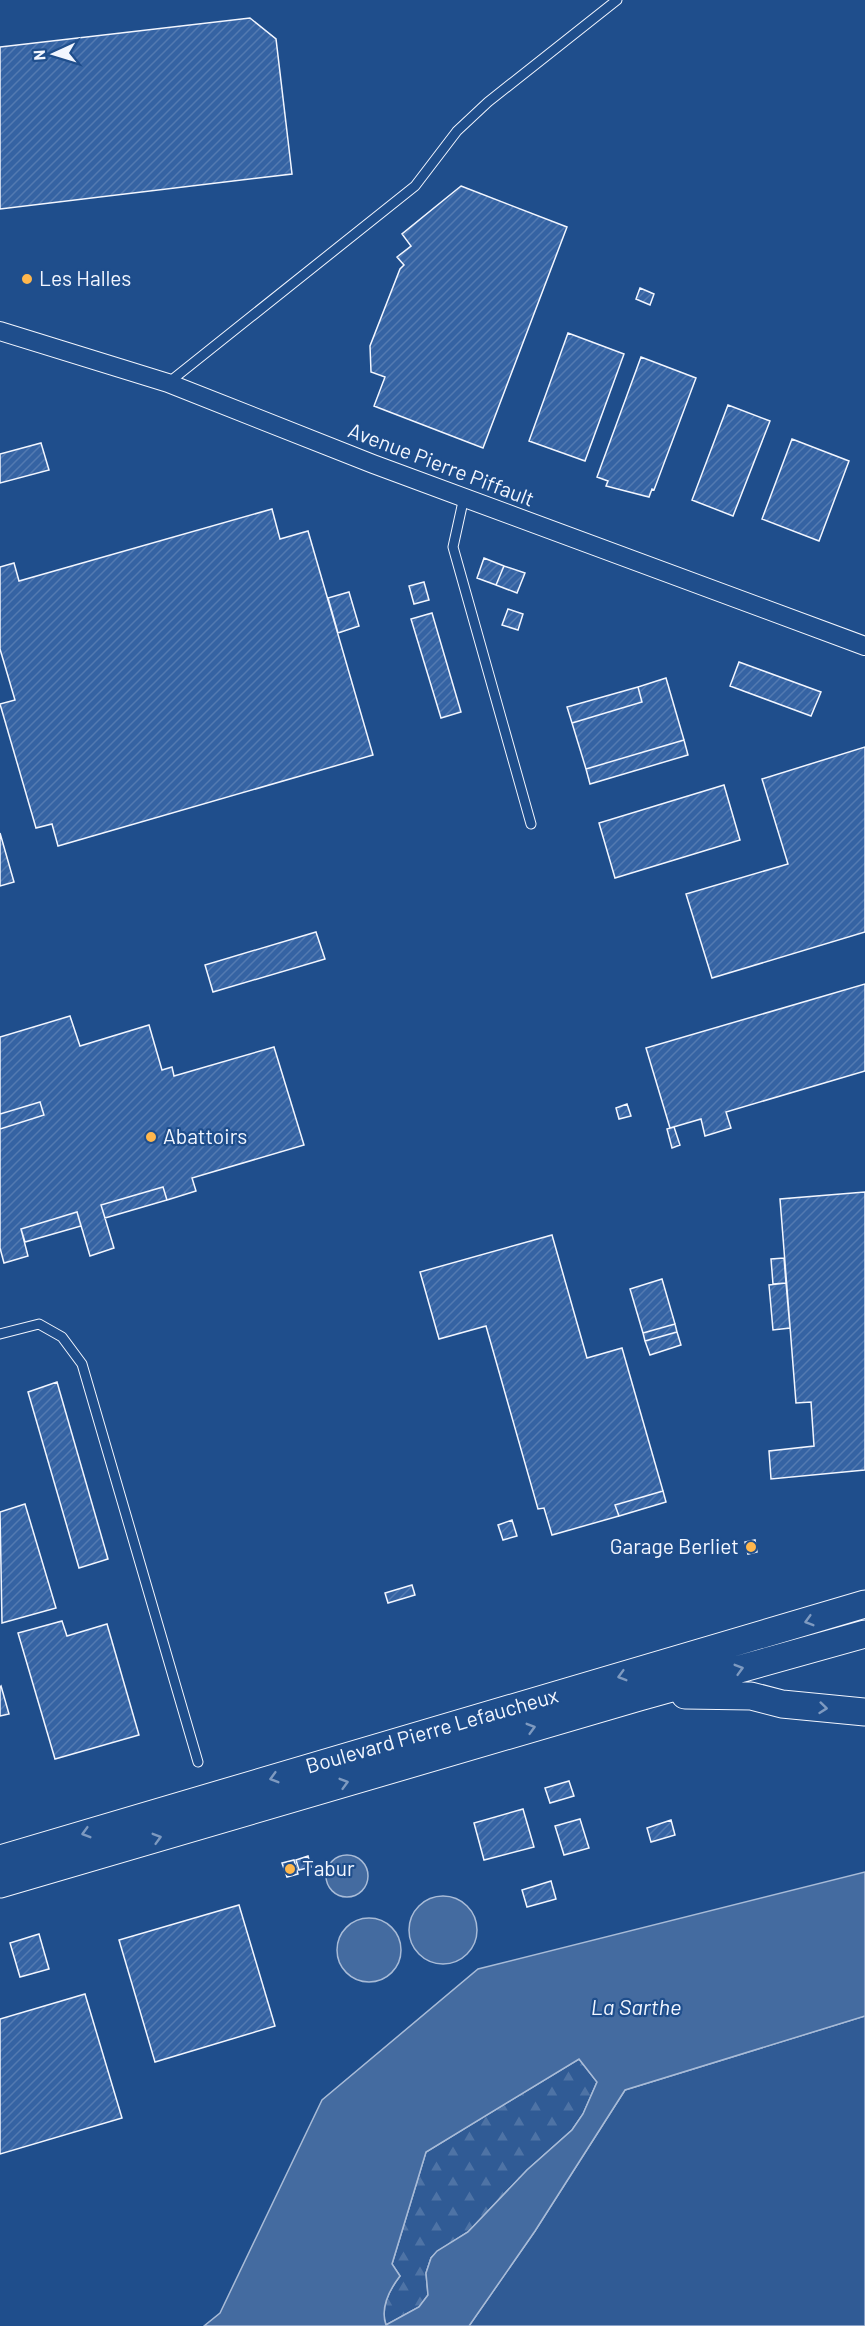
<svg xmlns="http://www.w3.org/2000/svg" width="865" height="2326" font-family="Barlow,sans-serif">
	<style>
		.built { fill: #305b95; stroke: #a8bbd7; stroke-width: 1.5 }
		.forest { fill: url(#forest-firs); stroke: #a8bbd7; stroke-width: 1.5 }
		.water { fill: #446ba0; stroke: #a8bbd7; stroke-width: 1.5; fill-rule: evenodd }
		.building { fill: url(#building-hatch); stroke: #f2f6ff; stroke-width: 1.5 }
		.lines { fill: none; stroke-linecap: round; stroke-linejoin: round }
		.service-casing { stroke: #f2f6ff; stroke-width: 11 }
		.minor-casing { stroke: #f2f6ff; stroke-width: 20 }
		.primary-casing { stroke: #f2f6ff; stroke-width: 29 }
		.service { stroke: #1f4e8c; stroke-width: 9 }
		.minor { stroke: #1f4e8c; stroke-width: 18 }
		.primary { stroke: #1f4e8c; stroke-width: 27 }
		.oneway { stroke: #7e9ac0 }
		.poi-dot { fill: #ffb74d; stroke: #1f4e8c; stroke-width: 2 }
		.labels { text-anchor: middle; stroke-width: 4.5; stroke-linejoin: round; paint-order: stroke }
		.poi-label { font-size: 21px; fill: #f2f6ff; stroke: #1f4e8c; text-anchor: start }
		.street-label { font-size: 21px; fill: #f2f6ff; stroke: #1f4e8c }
		.water-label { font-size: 22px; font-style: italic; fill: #f2f6ff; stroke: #1f4e8c }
	</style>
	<defs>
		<pattern id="forest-firs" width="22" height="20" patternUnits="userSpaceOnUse" patternTransform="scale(1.5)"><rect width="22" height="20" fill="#305b95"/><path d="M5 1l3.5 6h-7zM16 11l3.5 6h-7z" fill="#4e73a5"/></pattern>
		<pattern id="building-hatch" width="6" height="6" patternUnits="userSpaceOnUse" patternTransform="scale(1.5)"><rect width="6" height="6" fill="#3563a3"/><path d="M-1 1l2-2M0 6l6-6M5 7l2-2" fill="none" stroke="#537ab1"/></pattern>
	</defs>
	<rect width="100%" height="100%" fill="#1f4e8c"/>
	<path class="built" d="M865,2016V2326H469L535,2231L625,2090Z"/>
	<path class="forest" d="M579,2059L597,2082L583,2114L572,2130L527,2170L468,2232L438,2251L431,2258L426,2273L428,2295L419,2307L386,2325C380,2308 390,2289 400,2276L392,2264L426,2152Z"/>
	<path class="water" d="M326 1876a21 21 0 1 1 42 0a21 21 0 1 1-42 0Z
		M865,1872V2016L625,2090L535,2231L469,2326H204L220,2313L322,2100L478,1969ZM579,2059L597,2082L583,2114L572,2130L527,2170L468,2232L437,2251L431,2258L426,2273L428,2295L419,2307L386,2325C380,2308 390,2289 400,2276L392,2264L426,2152Z
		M409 1930a34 34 0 1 1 68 0a34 34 0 1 1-68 0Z
		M337 1950a32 32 0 1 1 64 0a32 32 0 1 1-64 0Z"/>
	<path class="building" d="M250,18L276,39L292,174L0,209V47Z
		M461,186L567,227L483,448L374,406L385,377L371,372L370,346L400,269L404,265L397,257L411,246L402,234Z
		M31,276V282L23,283V277Z
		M640,288L654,294L650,305L636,299Z
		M568,333L624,354L585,461L529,441Z
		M641,357L696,378L654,490L652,489L649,497L606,486L608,481L597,477Z
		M728,405L770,421L733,516L692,500Z
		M792,439L849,461L819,541L762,519Z
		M41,443L49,470L0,483V454Z
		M272,509L280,539L308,531L373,755L58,846L52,824L36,828L0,704L15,700L0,649V567L14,563L19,581Z
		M484,558L504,566L496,585L477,578Z
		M504,566L525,573L517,593L496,585Z
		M424,582L429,600L414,604L409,586Z
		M349,592L359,626L338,633L328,598Z
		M508,609L523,614L518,630L502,625Z
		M432,613L461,712L441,718L411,619Z
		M739,662L821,692L811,716L730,686Z
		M666,678L684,740L586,769L572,723L642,702L638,687Z
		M638,687L642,702L572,723L567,707Z
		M684,740L688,755L590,784L586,769Z
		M865,747V932L712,978L686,894L788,864L762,779Z
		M724,785L740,840L615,878L599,823Z
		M0,833L14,882L0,886Z
		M316,932L325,959L213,992L205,965Z
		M865,984V1071L726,1112L731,1128L705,1136L701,1119L670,1128L646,1048Z
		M70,1016L80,1046L149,1025L162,1070L172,1067L174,1076L274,1047L304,1145L192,1178L196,1191L167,1200L163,1187L101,1205L114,1248L90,1256L77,1212L21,1229L28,1256L4,1263L0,1248V1129L44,1115L40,1102L0,1114V1037Z
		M40,1102L44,1115L0,1129V1114Z
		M627,1104L631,1116L619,1119L616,1108Z
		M674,1127L680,1145L672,1148L667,1129Z
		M163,1187L167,1200L105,1218L101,1205Z
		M865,1192V1470L771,1479L769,1451L814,1446L811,1402L796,1403L780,1199Z
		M77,1212L81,1226L25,1242L21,1229Z
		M552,1235L587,1358L622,1348L663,1491L615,1505L619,1516L552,1535L544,1508L538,1509L486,1326L439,1339L420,1272Z
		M784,1258L786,1283L773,1284L771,1259Z
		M662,1279L675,1324L643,1333L630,1289Z
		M786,1283L790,1328L773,1330L769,1285Z
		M675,1324L677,1332L645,1341L643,1333Z
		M677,1332L681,1345L650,1355L645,1341Z
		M57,1382L108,1559L79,1568L28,1392Z
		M663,1491L666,1502L619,1516L615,1505Z
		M25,1504L56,1608L2,1623L0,1512Z
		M512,1520L517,1536L503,1540L498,1525Z
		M755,1540L757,1552L748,1554L745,1542Z
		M412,1585L415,1595L388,1603L385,1593Z
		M62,1621L67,1636L107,1624L139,1735L55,1759L18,1633Z
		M1,1686L9,1714L0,1716V1687Z
		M569,1781L574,1796L550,1803L545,1788Z
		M523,1809L534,1847L484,1860L474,1823Z
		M580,1819L589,1848L564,1855L555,1826Z
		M671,1820L675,1835L651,1842L647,1828Z
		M308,1856L311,1867L299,1870L296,1860Z
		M294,1860L298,1874L287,1877L282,1863Z
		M551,1881L556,1899L527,1907L522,1890Z
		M239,1905L275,2026L155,2062L119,1940Z
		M39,1934L49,1969L20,1977L10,1943Z
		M85,1994L122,2118L0,2154V2019Z"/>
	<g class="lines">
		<g class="service-casing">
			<path id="service" d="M168,383L415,186L457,131L488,102L617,0
				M464,497L453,547L531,824
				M0,1334L39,1324L62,1337L82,1364L198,1762"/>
		</g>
		<g class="minor-casing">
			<path id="minor" d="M0,331L168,383L373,464L865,646"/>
		</g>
		<g class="primary-casing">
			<path id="primary" d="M685,1695L751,1696L782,1704L865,1712
				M0,1859L865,1604
				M0,1884L639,1697L865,1634"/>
		</g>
		<use href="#service" class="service"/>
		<use href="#minor" class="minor"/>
		<use href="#primary" class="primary"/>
	</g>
	<defs><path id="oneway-chevron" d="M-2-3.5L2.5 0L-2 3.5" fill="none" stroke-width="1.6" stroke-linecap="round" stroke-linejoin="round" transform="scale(1.5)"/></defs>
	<g class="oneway">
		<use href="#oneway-chevron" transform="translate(809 1621) rotate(164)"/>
		<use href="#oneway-chevron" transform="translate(739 1669) rotate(-16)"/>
		<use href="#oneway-chevron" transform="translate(622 1676) rotate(164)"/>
		<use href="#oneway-chevron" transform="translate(823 1708) rotate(6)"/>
		<use href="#oneway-chevron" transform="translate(531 1728) rotate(-16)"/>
		<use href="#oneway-chevron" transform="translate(274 1778) rotate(164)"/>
		<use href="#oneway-chevron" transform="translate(344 1783) rotate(-16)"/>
		<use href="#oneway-chevron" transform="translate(86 1833) rotate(164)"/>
		<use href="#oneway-chevron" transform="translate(157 1838) rotate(-16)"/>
	</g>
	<g class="poi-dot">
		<circle cx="27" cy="279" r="6"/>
		<circle cx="151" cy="1137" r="6"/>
		<circle cx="751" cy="1547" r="6"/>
		<circle cx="290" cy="1869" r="6"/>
	</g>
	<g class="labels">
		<g class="poi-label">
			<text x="39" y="286">Les Halles</text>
			<text x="163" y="1144">Abattoirs</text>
			<text x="739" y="1554" text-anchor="end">Garage Berliet</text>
			<text x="302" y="1876">Tabur</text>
		</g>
		<g class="street-label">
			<text transform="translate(441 465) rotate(21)" y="7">Avenue Pierre Piffault</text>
			<text transform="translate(432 1731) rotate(-16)" y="7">Boulevard Pierre Lefaucheux</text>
		</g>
		<g class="water-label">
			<text x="636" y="2015">La Sarthe</text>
		</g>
	</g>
	<g transform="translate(54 54) rotate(266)" stroke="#1f4e8c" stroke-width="4.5" paint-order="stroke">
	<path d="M0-4.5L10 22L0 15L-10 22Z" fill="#f2f6ff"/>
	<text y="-9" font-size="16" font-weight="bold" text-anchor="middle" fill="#f2f6ff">N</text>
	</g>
</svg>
